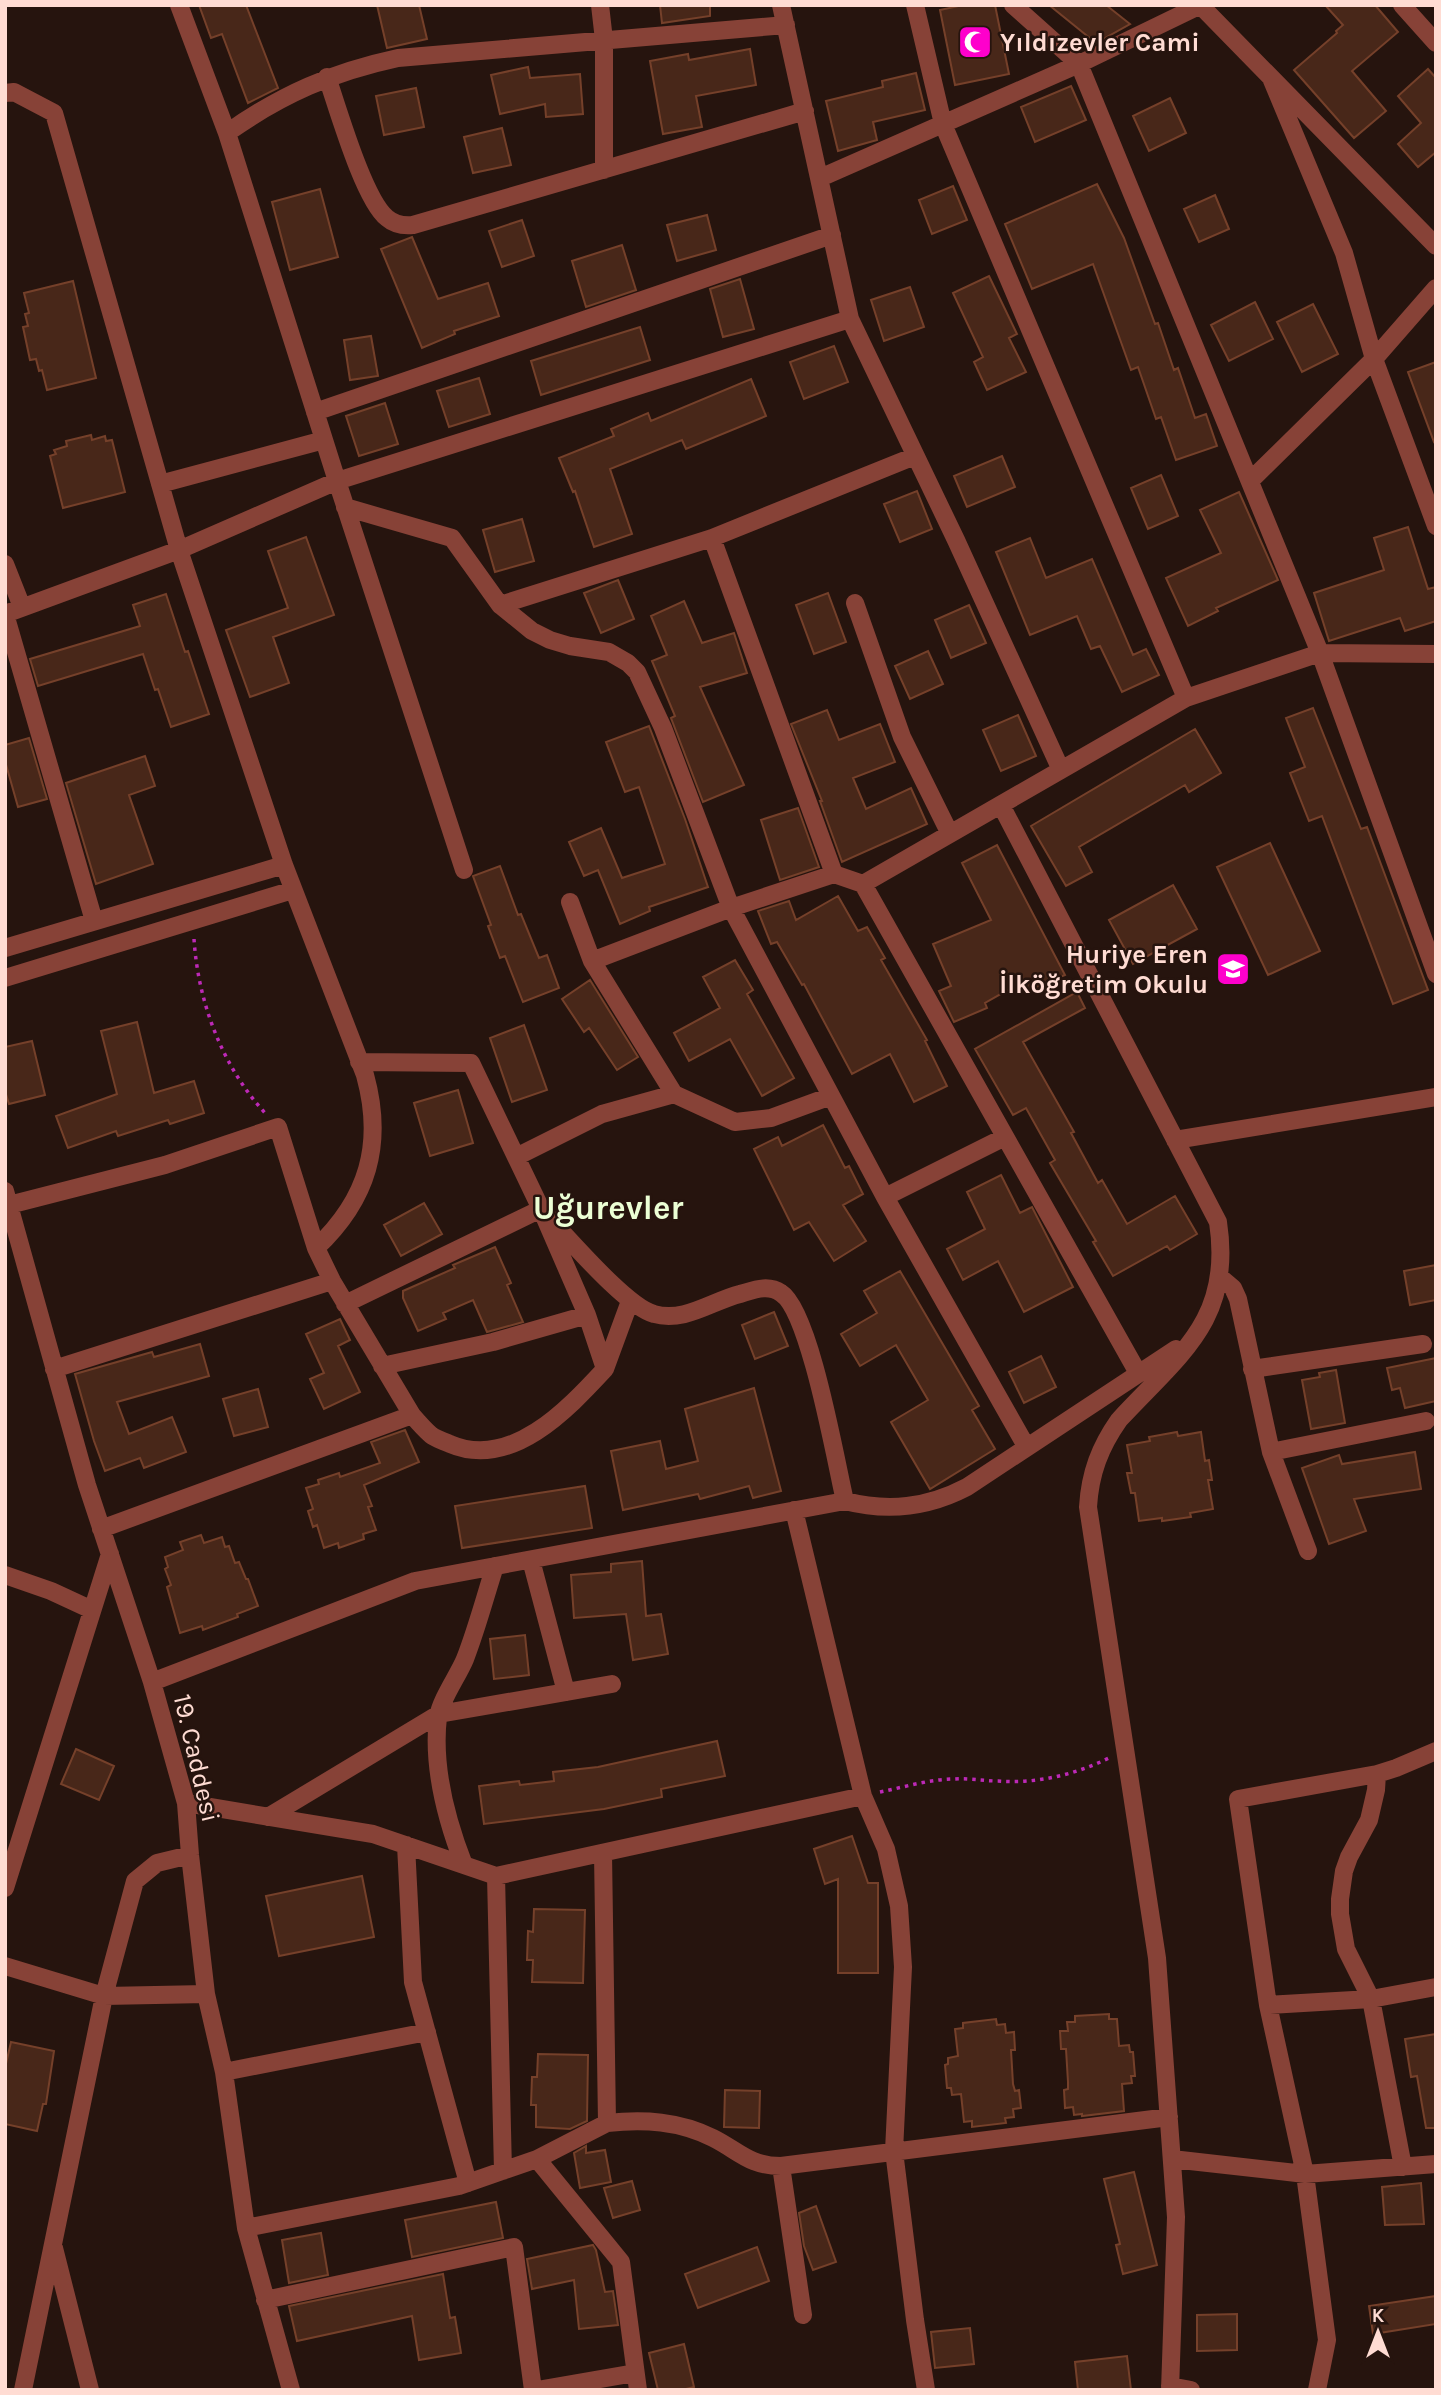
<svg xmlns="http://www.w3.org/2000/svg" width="1441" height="2395" font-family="Karla,sans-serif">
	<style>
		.building { fill: #482719; stroke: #75402a; stroke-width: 2 }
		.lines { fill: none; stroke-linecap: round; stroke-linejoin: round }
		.path { stroke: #bd29b7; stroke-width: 3.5; stroke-dasharray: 3.5 5; stroke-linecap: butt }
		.minor { stroke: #874237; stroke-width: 18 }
		.labels { text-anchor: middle; stroke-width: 5; stroke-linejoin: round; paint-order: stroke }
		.poi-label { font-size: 26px; font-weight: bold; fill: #ffdcd3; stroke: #26140e; text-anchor: start }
		.street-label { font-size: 26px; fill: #ffdcd3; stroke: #26140e }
		.district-label { font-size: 33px; font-weight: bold; fill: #ecffd5; stroke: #26140e }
	</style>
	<rect width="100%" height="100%" fill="#26140e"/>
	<path class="building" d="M199,5H246L278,88L248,103L222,34L211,38Z
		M377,5H419L427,39L387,48Z
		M660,5H710V16L662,23Z
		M963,5H995L1009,74L955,85L940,10Z
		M1049,5H1106L1130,24L1096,43Z
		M1325,5H1375L1398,32L1352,71L1386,111L1354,138L1294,70L1337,33L1336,31L1343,25Z
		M750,49L756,85L696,96L702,127L663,134L650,61L688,54L689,60Z
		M528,67L530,78L580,74L583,114L546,117L545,104L500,114L491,75Z
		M1428,69L1436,78V152L1418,167L1398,144L1421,123L1398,96Z
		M916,73L925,110L873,122L877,140L838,151L826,101L883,87L882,81Z
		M1071,86L1086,120L1035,142L1021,107Z
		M416,88L424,127L384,135L376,96Z
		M1170,98L1186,133L1149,151L1133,116Z
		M502,128L511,165L473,173L464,137Z
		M1097,184L1124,238L1155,324L1158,323L1174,370L1178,368L1195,418L1206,414L1217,446L1176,460L1161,417L1156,419L1138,367L1131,370L1093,264L1032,289L1005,224Z
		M953,186L967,220L932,234L919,200Z
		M320,189L338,257L290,270L272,202Z
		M1215,195L1229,229L1199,242L1184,209Z
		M707,215L716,250L677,261L667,225Z
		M522,220L534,256L502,267L489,231Z
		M412,237L438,299L488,283L499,316L454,331L455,334L422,348L381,249Z
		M622,245L636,290L586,307L572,261Z
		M989,276L1017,334L1009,338L1026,372L987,390L974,362L983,357L953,293Z
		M740,279L754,329L723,337L710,289Z
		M73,281L96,378L47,390L42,370L39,371L36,359L30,360L23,327L28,326L25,314L29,313L24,293Z
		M910,287L924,327L884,341L871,300Z
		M1255,302L1273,339L1229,361L1211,325Z
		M1313,304L1338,354L1302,372L1277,322Z
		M640,327L650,360L541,395L531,361Z
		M371,336L378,376L350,380L344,340Z
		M834,346L848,382L804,399L790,362Z
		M1436,362V441L1434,442L1408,372Z
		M479,378L490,414L449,427L437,391Z
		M751,379L766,416L686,449L682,440L610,469L632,534L594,547L575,491L573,492L559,458L614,436L611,429L648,413L651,421Z
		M385,403L398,444L359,456L346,416Z
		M91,435L92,440L105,436L106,441L112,440L125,492L63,508L50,456L56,454L54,450L67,446L66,441Z
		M1002,456L1015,487L967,507L954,476Z
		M1161,475L1178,516L1148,529L1131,488Z
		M917,491L932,529L900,542L884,504Z
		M1239,492L1278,580L1216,608L1218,611L1188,626L1166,578L1221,553L1200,510Z
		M522,519L534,561L495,572L483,530Z
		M1408,527L1428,589L1436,587V621L1405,631L1400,618L1329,641L1314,593L1384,570L1374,538Z
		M306,537L334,615L273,637L289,683L250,697L226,630L288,608L268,551Z
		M1030,538L1046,578L1092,559L1133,655L1146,649L1159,675L1122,692L1100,646L1091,649L1077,616L1030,635L996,552Z
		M618,580L634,619L601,633L584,593Z
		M828,593L846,642L814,654L796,605Z
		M166,594L185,652L188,651L209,714L171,727L158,689L155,690L143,654L38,686L30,659L140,626L133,605Z
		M684,601L702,643L734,633L747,673L700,687L744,785L703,802L671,718L675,716L652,661L667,655L651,616Z
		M969,605L986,643L951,658L935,620Z
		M928,651L943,684L910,699L895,666Z
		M1313,708L1361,829L1367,827L1428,990L1393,1004L1322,816L1309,821L1290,773L1305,767L1286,718Z
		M827,710L839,740L880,724L895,762L853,778L866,809L911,788L927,824L842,862L820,801H822L791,724Z
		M1018,715L1036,756L1001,771L983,730Z
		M649,726L685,819L708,887L649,907L650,911L620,924L598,870L584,876L569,842L601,828L622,878L665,864L639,787L625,792L606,742Z
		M1195,729L1221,773L1189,792L1185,785L1079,847L1092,872L1066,886L1031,826Z
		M29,738L47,799L18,807L5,761V745Z
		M145,756L155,786L129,795L153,864L96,884L66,783Z
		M798,808L819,867L780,880L761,820Z
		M1270,843L1320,951L1268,975L1217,867Z
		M997,845L1065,975L1027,991L1022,982L985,1003L987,1008L954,1022L939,991L951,986L933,944L991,920L962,863Z
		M500,866L518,915L521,914L539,958L547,955L559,988L523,1002L505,956L500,958L488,926L491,925L473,876Z
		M1173,885L1197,929L1133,964L1109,920Z
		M838,896L858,931L867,927L885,958L881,960L927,1040L925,1041L947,1086L914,1102L890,1054L852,1074L804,984L802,985L777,942L771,944L758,911L789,901L796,920Z
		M735,960L753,990L747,994L794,1078L762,1096L730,1039L689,1061L674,1033L720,1008L703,977Z
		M590,980L638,1057L617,1070L589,1028L584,1032L562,999Z
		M1077,992L1085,1008L1023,1042L1074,1132L1071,1133L1098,1183L1102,1180L1127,1224L1175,1196L1197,1234L1170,1250L1167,1246L1113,1276L1093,1242L1096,1241L1050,1163L1055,1160L1026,1108L1013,1115L975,1049Z
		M137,1022L154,1093L194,1081L204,1113L170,1124L168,1120L118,1136L116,1131L68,1148L56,1116L117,1094L101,1031Z
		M524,1025L547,1090L512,1102L490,1038Z
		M32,1041L45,1095L9,1104L5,1091V1047Z
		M458,1090L473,1143L430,1156L414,1103Z
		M823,1125L845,1168L849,1166L863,1194L843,1205L866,1241L834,1261L809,1222L794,1230L754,1149L778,1137L782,1146Z
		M1001,1175L1020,1213L1032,1207L1073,1287L1024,1312L998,1261L963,1280L947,1249L985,1229L967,1192Z
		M424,1203L442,1234L401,1256L384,1225Z
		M495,1247L511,1283L507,1285L523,1322L487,1332L473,1300L443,1313L446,1319L418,1331L403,1298V1291L455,1268L453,1265Z
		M1436,1265V1300L1410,1305L1404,1271Z
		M900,1271L979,1406L972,1410L995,1449L930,1489L891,1422L928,1400L896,1345L860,1366L841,1334L877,1313L864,1291Z
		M774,1312L788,1346L755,1359L742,1325Z
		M340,1319L350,1340L338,1346L360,1392L324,1409L310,1379L324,1373L306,1334Z
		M200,1344L209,1376L117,1402L129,1434L172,1417L186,1452L144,1468L140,1458L105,1471L94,1441L75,1374L152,1352L154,1357Z
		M1041,1356L1056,1387L1024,1403L1009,1372Z
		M1436,1358V1401L1405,1408L1400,1388L1392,1390L1387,1368Z
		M1336,1370L1345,1423L1311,1429L1302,1380L1320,1377L1319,1373Z
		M754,1388L781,1491L753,1498L749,1486L700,1499L698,1494L623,1510L611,1451L660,1441L666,1469L698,1461L685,1409Z
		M258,1389L268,1427L234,1436L223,1399Z
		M405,1430L419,1462L364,1485L372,1506L368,1507L376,1530L363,1534L364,1539L339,1548L338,1543L324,1548L317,1525L313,1527L308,1511L313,1509L306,1488L319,1484L318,1480L339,1473L340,1477L380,1463L371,1442Z
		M1177,1432L1178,1436L1201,1432L1205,1461L1209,1460L1212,1480H1208L1213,1509L1190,1513L1191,1517L1162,1521V1518L1139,1521L1135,1493H1131L1127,1473H1132L1127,1445L1150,1441L1149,1437Z
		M1415,1452L1421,1489L1354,1499L1366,1531L1329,1544L1302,1468L1339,1455L1342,1464Z
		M585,1486L592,1528L462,1548L455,1506Z
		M201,1535L204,1543L222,1537L225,1547L229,1546L235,1563L239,1562L246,1579H248L258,1606L237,1614L238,1617L203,1630L202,1626L180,1633L167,1587L171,1585L165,1569L168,1567L165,1557L183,1550L180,1542Z
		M642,1561L646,1616L661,1614L668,1654L633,1660L626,1614L574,1618L571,1575L611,1572V1564Z
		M525,1635L529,1675L494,1679L490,1639Z
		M717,1741L725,1776L661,1789L662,1797L604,1809L484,1824L479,1786L519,1781L520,1785L554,1781L553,1772L598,1767Z
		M76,1749L114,1766L99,1800L61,1784Z
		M852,1836L868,1883H878V1973H838V1879L825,1884L814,1849Z
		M362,1876L374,1937L279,1956L266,1896Z
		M534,1909L585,1910L583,1983L532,1982L533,1960H527L528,1931L533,1932Z
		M1109,2014V2019H1117L1119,2046L1129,2045L1130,2052H1133L1135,2076H1131L1132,2083L1122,2084L1124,2111L1082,2116V2114L1074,2115L1073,2107L1065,2108L1064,2090L1068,2089V2082L1066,2049H1061L1060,2031H1068L1067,2022H1075V2016Z
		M996,2019L997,2025L1005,2024L1006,2033L1014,2032L1015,2050H1011L1013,2084L1015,2091L1019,2090L1021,2108L1013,2109L1014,2117L1005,2118L1006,2123L972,2127V2121L964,2122L961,2094L952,2095L951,2088H947L945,2065L948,2064V2058L958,2056L955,2029L963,2028V2023Z
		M1436,2034V2128H1426L1417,2076L1411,2077L1405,2039Z
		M11,2042L54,2051L46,2104H43L37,2131L5,2124V2068Z
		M538,2054L588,2055L587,2121L570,2129L536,2127V2105H531L532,2077H537Z
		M725,2090L760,2091L759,2128L724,2127Z
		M586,2146V2153L605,2150L611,2182L580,2188L574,2153Z
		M1134,2172L1157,2265L1123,2274L1116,2245L1120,2244L1104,2179Z
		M632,2181L640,2210L613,2218L604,2188Z
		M1421,2183L1424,2224L1385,2225L1382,2187Z
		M496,2202L503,2238L412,2257L405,2220Z
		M816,2206L836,2262L813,2270L804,2246L799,2213Z
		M321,2233L328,2275L289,2283L282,2240Z
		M593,2245L596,2250L605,2292L613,2291L618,2325L579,2329L574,2280L532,2289L527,2259Z
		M757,2247L769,2281L698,2308L685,2274Z
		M443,2274L450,2318L455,2317L461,2353L419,2360L412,2316L297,2341L289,2306Z
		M1436,2296V2324L1373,2334L1369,2306Z
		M1237,2314V2350L1197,2351V2315Z
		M970,2328L974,2364L935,2368L931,2332Z
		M684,2344L694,2387L682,2390H658L649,2353Z
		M1127,2356L1131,2390H1078L1075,2362Z"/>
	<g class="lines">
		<path class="path" d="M194,939C198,1002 222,1066 265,1113
			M880,1792C905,1787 930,1779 955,1779C970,1778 983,1781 998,1781C1036,1784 1074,1775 1109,1758"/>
		<path class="minor" d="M179,5L227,133L337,481L464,870
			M600,5L604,40V170
			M781,5L850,319L956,540L1061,770
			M915,5L943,124L1186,698
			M1013,5L1079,64L1320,653L1436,974
			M1200,5L1436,246
			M1402,5L1436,43
			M327,77C338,109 364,200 387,218C395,225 403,226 413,225L805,111
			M1271,78L1344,253L1374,359L1436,526
			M5,93L14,92L54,113L179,550L284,865L365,1075C384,1144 368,1199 316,1248
			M227,133C282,94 333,72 398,58L786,25
			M820,178L1079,64L1201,5
			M315,412L832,235
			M1250,481L1374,359L1436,288
			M160,484L324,440
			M345,507L452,538L500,605L712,538L915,456
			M712,538L834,874
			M5,564L22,607
			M855,603L902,737L950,834
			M500,605L532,631L550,640L570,646L609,652L628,663L637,672L663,728L731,908L885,1197L1026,1446
			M5,614L179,550L337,481L850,319
			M5,614L94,921
			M1001,805L1218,1222C1233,1320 1180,1354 1119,1420C1100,1447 1090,1473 1088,1507L1157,1958L1176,2217L1170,2390
			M863,884L1186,698L1320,653L1436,654
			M570,902L592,961L674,1094
			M5,948L284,865
			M592,961L731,908L834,874L863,884L1138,1373
			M5,978L293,890
			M359,1062L471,1063L541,1209L587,1315L493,1342L382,1366
			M1175,1140L1436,1097
			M516,1157L602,1114L674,1094L735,1122L771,1118L831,1096
			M5,1191L87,1485L152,1682L186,1803L190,1855L206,1994L224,2072L246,2228L291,2390
			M885,1197L1005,1137
			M9,1205L165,1165L278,1127L316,1248L332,1281L412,1415L101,1529
			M548,1217C570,1240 627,1307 654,1314C684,1323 712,1301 740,1294C754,1290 768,1284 781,1293C810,1311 836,1463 845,1501
			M1220,1277L1233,1288L1238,1299L1271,1452L1308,1551
			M345,1304L541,1209
			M54,1369L332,1281
			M605,1369L630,1301
			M1252,1369L1423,1344
			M412,1415C418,1422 424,1429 431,1435C436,1439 444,1441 450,1444C511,1470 567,1410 605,1369L587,1315
			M1271,1452L1426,1421
			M794,1510L863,1796L886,1849L899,1906L903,1967L894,2151L915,2320L926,2390
			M531,1560L566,1692
			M5,1575L51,1591L92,1610
			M152,1682L415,1581L845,1501C888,1512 927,1508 967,1487L1176,1349
			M1377,1774L1376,1790L1369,1820L1349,1857L1344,1871L1340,1899V1914L1346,1949L1371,1999L1403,2167
			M186,1803L373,1834L496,1876L863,1796
			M268,1817L439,1714L612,1684
			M406,1845L413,1982L468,2183
			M464,1865C446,1819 432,1767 438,1717C441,1699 458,1676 465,1659C477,1628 485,1597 495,1566
			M496,1876L503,2171
			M5,1888L110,1554
			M5,1966L104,1996L206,1994
			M1268,2005L1371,1999L1436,1987
			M224,2072L427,2032
			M607,2123C644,2119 679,2121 713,2138C739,2151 749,2166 781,2166L1169,2117
			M537,2159L607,2123L603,1853
			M1172,2159L1305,2174L1436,2164
			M781,2166L803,2315
			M246,2228L459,2186L537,2159L621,2262L638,2390
			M54,2248L90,2390
			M265,2300L514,2247L533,2390
			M1170,2386L1191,2390
			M23,2390L104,1996L135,1881L157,1863L190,1855
			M537,2390L635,2373
			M1317,2390L1327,2340L1305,2174L1268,2005L1238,1799L1377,1774L1396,1768L1436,1751"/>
	</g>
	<defs>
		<g id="mosque-square" transform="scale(1.75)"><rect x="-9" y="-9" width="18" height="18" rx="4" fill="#fe00cc" stroke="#26140e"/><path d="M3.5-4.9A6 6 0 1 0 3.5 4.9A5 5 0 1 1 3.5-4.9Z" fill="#fff"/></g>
		<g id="school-square" transform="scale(1.75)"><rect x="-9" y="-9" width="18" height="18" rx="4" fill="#fe00cc" stroke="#26140e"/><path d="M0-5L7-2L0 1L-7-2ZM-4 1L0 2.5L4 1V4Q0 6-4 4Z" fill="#fff"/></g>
	</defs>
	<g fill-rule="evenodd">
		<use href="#mosque-square" x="975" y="42"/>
		<use href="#school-square" x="1233" y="969"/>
	</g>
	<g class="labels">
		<g class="poi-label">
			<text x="1000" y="51">Yıldızevler Cami</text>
			<text x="1208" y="963" text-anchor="end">Huriye Eren<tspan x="1208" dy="30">İlköğretim Okulu</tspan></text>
		</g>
		<g class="street-label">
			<text transform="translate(197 1758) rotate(77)" y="9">19. Caddesi</text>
		</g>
		<g class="district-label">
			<text x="608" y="1219">Uğurevler</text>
		</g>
	</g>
	<rect width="1441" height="2395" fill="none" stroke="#ffdcd3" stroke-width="14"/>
	<g transform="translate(1378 2332)" stroke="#26140e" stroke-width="5" paint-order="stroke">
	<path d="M0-5L12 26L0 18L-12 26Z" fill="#ffdcd3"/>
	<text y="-10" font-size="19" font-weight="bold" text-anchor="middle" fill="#ffdcd3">K</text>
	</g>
</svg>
